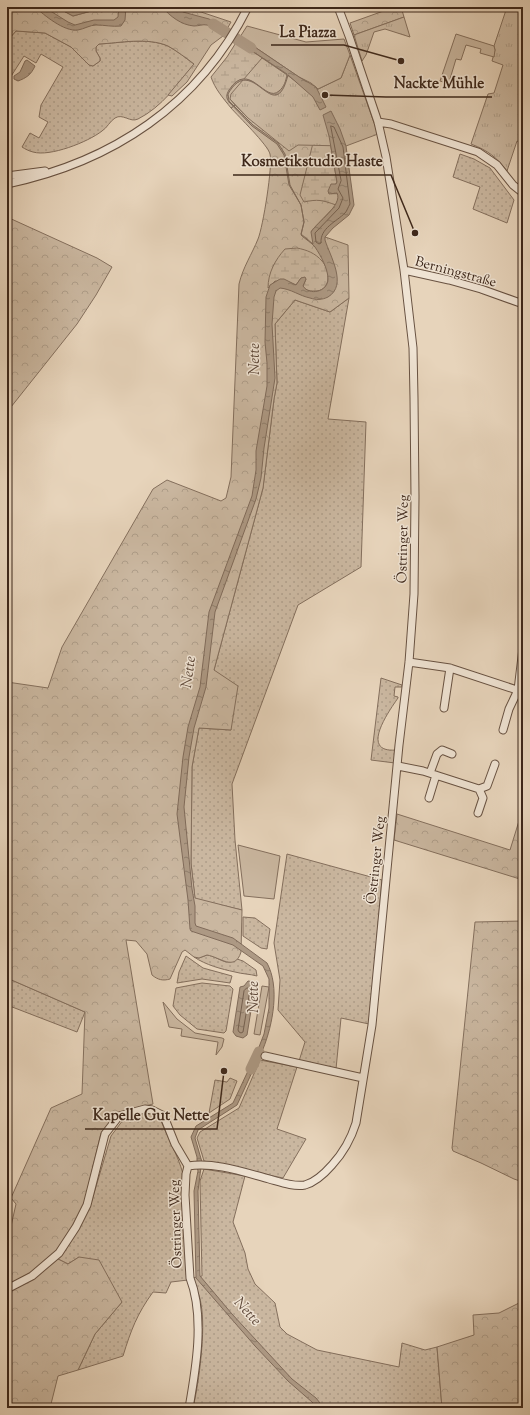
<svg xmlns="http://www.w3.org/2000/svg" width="530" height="1415" font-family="'Sorts Mill Goudy',serif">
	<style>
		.grass { fill: url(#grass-dots); stroke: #846f5d }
		.forest { fill: url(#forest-crowns); stroke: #846f5d }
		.wetland { fill: url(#wetland-marsh); stroke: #846f5d }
		.park { fill: url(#park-tufts); stroke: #846f5d }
		.garden { fill: #cab7a0; stroke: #846f5d }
		.water { fill: url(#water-ripples); stroke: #806b5a }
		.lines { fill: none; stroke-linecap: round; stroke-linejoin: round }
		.shore { stroke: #75604f; stroke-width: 1 }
		.river { stroke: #ad9984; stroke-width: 11 }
		.minor-casing { stroke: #685242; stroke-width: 9 }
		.minor { stroke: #efe3d3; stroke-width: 7 }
		.labels { text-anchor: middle; stroke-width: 3; stroke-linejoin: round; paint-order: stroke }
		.street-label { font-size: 14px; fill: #3d271a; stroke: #efe3d3 }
		.water-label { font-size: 15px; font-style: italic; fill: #5f493a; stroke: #efe3d3 }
		.leader { fill: none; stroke: #3d271a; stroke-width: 1.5 }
		.callout-dot { fill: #3d271a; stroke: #efe3d3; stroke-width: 1.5 }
		.callout-label { font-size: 15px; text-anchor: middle; font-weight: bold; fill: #3d271a; stroke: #efe3d3; stroke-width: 3; stroke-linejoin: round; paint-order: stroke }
	</style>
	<defs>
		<pattern id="grass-dots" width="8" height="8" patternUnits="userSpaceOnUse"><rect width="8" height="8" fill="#cab7a0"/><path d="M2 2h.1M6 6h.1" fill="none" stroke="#ae9d89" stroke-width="1.8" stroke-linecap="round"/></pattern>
		<pattern id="forest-crowns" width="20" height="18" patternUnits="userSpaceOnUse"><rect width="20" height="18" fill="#cab7a0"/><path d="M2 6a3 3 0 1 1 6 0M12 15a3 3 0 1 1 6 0" fill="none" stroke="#ae9d89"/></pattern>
		<pattern id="wetland-marsh" width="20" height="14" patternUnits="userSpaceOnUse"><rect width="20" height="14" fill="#cab7a0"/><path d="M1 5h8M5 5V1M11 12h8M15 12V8" fill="none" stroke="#ae9d89"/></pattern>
		<pattern id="park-tufts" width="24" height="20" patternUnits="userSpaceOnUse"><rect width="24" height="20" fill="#cab7a0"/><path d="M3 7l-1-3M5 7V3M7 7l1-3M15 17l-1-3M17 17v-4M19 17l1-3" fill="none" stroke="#ae9d89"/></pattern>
		<pattern id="water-ripples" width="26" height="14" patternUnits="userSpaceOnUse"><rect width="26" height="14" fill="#ad9984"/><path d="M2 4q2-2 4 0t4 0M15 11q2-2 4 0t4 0" fill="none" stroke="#8e7d6b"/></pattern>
	</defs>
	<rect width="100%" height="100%" fill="#e7d4bb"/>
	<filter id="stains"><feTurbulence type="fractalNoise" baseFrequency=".005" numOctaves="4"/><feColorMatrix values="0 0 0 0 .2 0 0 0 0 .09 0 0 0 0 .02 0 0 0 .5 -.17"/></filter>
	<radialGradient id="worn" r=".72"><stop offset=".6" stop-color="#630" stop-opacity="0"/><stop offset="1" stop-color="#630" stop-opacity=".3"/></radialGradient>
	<path class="grass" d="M16,31L45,33L71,47L89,65L93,66L100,61V58L96,51V47L99,44C120,43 147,37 168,46C177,51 186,58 194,64C178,84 162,107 138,119C130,123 123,113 115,118C110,121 107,128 102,131C88,142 50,157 33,152C29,151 25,149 22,147L30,133L39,138L48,122L39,117L41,105L63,67L41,54L36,63L24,56L8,81L7,80V41Z
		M460,154L474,159L490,168L514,200L507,223L473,209L480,187L453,177Z
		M349,298L328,419L366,422L361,567L298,605L232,784L235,840L242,910L195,899L191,863L192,767L199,728L231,730L214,670L263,488L274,399L277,383L275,324L295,300L330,312Z
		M381,678L402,685V687H395L394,696L398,697V698C389,711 359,753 396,750L395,763L371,760Z
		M287,854L382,880L369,1024L341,1018L336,1069L299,1061L305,1042L278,1010L280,980L274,943Z
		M243,917L255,918L270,929L267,949L261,948L243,936Z
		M207,955C220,957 225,967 237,959L243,961L256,970L257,976C250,974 242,974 235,972C221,969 206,965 194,957L199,958Z
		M186,956L203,968L232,976L230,983L202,979L177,983L179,972Z
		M7,978L85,1012L77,1032L7,1005Z
		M202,983L230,986L233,989L226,1031L224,1033L197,1029L180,1015L173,1006L176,988Z
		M260,1060L297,1067L277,1129L306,1139L283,1178L204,1161L197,1138L200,1132L239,1108Z
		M230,1078L237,1081L230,1099L209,1113L215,1080L227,1082Z
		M143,1113L150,1114L160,1118C167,1137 178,1155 183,1174L188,1280L171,1282L166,1293L153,1292C137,1314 131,1330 123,1356L78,1370L95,1334L122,1302L79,1257L68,1264L58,1259L78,1229L90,1207L111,1136L123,1120Z
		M204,1169L245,1176L233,1222L245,1253L248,1269L255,1284L275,1303L280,1327L287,1334L317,1350L399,1367L402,1343L425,1350L437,1347L442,1408H193C199,1382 206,1330 201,1304C200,1295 195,1286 192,1278L202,1276L200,1181Z"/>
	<path class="forest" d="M7,7H56L73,16L95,10L105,11L109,7H181L184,10L201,12L231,22L223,36L211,45L187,82L172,96L168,95L194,64C186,58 177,51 168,46C147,37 120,43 99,44L96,47V51L100,58V61L93,66L89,65L71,47L45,33L16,31L7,41Z
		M389,7H401L404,17L354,35L350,23L389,9Z
		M235,105L248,118L310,135L336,205L314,228L311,232L348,245L349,298L330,312L295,300L275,324L277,383L274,399L263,488L214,670L238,686L231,730L199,728L192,767L191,863L195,898L242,910L241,952C235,972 220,957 207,955L199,958L194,957L185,950L182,952L170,979C163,981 158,980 152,975L147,954L136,941L126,940L153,1104L117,1113L101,1133L84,1204L73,1225L56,1252L30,1273L7,1285V1244L16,1204L11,1198L51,1108L82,1094L85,1012L7,978V682L48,688L62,647L153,489L167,480L221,501L226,498L231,477L239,284C243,267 252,254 258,239C263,227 273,165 270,154C268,145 238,116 231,108Z
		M7,217L97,258L112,267L96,295L77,324L7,412Z
		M523,808V880L394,840L397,814L510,850Z
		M523,921V1182L514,1179L481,1163L453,1151L452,1148L475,922Z
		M79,1257L99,1260L122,1302L95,1334L78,1370L58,1376L50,1408H19L7,1404V1292L58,1259L68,1264Z
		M523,1301V1408H442L437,1347L474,1335L473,1315L499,1313Z"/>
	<path class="wetland" d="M237,41L292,78L297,84L306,90L230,99L235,105L231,108C223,98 215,89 211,77L227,57Z
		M315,135L329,136L337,182L336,184L334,185L333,193H337L339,197L336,205C322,200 318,199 304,202L300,195Z
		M297,248C307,250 315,253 322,261C331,271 331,292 314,291C309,291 305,290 303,286L306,279L301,278L296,285L291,283L275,281L268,288C268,273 275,260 285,249Z"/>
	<path class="park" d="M507,7H523V143L517,141L507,171C496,157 489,151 471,144L488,94L494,93L503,65L492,61L495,50L494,46Z
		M404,17L410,37L385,29L374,32L366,55L362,61L354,35Z
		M350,55L378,134L346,146L298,145L289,151L248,118L230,99L231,94L262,58C278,69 296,80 310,93L341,78Z"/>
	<path class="garden" d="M247,26L306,42L344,39L350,55L341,78L318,89L311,83L299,77L240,37Z
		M456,34L494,46L495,50L494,57L480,53L481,49L466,45L461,60L456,59L450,79L460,82L458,87L440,81Z
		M238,845L280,856L274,899L244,896Z
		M262,986L269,987L260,1035L254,1034Z
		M163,1002L177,1019L195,1033L222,1038L224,1039L222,1047L216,1055L218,1042L181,1036L182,1029L169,1027Z"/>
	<path class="water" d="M35,7H44L68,22L75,25L94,20H114L118,17L119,7H126L125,20L121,26C112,27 105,25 96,25C90,25 84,29 78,30C64,32 44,15 35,7Z
		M56,7H109L102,12L95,10L73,16Z
		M162,7H177L183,12L209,19L227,29L224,34C219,31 213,26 207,25C203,24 199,26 194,26C181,25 170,16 162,7Z
		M240,37L299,77L316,87L326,107L320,110L313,97L288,75C274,130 253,50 228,94L229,101L253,125L278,143L285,154L290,185L301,205L304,222L301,234L313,244L311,232C317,222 343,205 337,193L329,194L328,191L331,184H336L337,182L329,136L323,115L331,111L340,129L346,146L354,205L349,215L333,228L325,237V240C330,256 348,285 328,297C322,300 316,300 310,298C300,296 291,289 280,288L276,291L274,297L272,324L275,378L264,448L261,478L256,499L215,612L206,687L194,728L189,757L184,807L192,889L195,906V923L196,926L233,938L267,963C280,987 273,1024 263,1049L259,1047L264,1034L269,1008V979L263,966L233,945L191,931L190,929L188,900L177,814L183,757L188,727L200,687L209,612L252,496L256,470V451L267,386V363L265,342L266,297L270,285L280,279H284L296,285L301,278L305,277L306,279L303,286C309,296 328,292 328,279C328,269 321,256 315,247C312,243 305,239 301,235L304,222L301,205L289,185L284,155L277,144L252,126L229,102C226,98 226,95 229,90C249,59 265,104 279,91C284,87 286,81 287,74L237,41Z
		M27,60L35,66C31,75 26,78 18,81L14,79V76L20,72L25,61Z
		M248,981L254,982L255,986L247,1035L243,1038L236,1036L233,1032L240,987L244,986Z
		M255,1056L259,1057L237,1105L198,1130L195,1138L202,1162H197V1157L191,1137L196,1126L233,1103Z
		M197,1167H201L198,1191L200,1276L232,1314L292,1379L316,1398L324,1408H318L312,1402L288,1381L255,1346L196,1278L194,1191L198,1171Z"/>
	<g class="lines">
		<path class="shore" d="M331,126L334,127L343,147L350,204C348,207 347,211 345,213C336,222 320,228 321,243L319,244L316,242L315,233L339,208L343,198L338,189L341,181Z
			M247,988H249L250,990L243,1032L241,1033L239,1032L238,1030L244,991Z"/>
		<path class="river" d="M213,24L251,48
			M251,1069L259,1052"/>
		<g class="minor-casing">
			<path id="minor" d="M378,122L391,124L478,152L497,165L513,185L523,193
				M7,176L45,171
				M7,184C112,162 199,105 248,7
				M404,270L449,280L481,289L523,304
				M409,662L450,668L523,692
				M444,708L450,668
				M503,730L509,709L518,690L523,648
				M398,766L423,771L479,789L487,786L495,764
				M430,773L437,754L442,750L452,754
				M429,798L436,775
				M478,813L483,798L479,789
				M265,1056L363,1078
				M188,1166C215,1162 243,1172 269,1179C280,1182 293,1187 305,1185C316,1182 325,1173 332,1165C343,1153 351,1139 356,1123L372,1025L399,745L409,662L414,594L415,497L414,398L413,348L404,270L386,157L378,122L349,36L338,7
				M188,1166L186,1174L185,1195L190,1278C205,1317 196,1368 189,1408
				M7,1289L32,1276L59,1253L76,1227L87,1205L105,1134L119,1116L145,1109L152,1110L162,1115L165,1119L175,1144L188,1166"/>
		</g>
		<use href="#minor" class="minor"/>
	</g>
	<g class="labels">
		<g class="street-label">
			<text transform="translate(456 271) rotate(15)" y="5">Berningstraße</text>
			<text transform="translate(402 539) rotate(-89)" y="5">Östringer Weg</text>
			<text transform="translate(375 860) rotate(-84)" y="5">Östringer Weg</text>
			<text transform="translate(175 1224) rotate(-92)" y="5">Östringer Weg</text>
		</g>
		<g class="water-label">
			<text transform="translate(254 359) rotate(-90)" y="5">Nette</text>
			<text transform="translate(188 672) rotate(-82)" y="5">Nette</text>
			<text transform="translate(253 997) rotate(-90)" y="5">Nette</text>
			<text transform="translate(248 1311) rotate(48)" y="5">Nette</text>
		</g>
	</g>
	<path class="leader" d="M401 61L344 45H271M325 95L386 97H492M415 233L391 175H233M224 1071L217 1129H85"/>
	<g class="callout-dot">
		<circle cx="401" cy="61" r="4"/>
		<circle cx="325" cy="95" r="4"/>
		<circle cx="415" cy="233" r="4"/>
		<circle cx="224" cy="1071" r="4"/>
	</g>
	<g class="callout-label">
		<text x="308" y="37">La Piazza</text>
		<text x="439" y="88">Nackte Mühle</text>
		<text x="312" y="166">Kosmetikstudio Haste</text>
		<text x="151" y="1120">Kapelle Gut Nette</text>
	</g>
	<rect width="530" height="1415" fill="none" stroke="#e7d4bb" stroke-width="24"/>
	<rect x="8" y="8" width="514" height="1399" fill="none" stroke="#3d271a" stroke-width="2"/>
	<rect x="12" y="12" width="506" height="1391" fill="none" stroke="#3d271a"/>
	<rect width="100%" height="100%" filter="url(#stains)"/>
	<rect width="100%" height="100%" fill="url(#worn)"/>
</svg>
